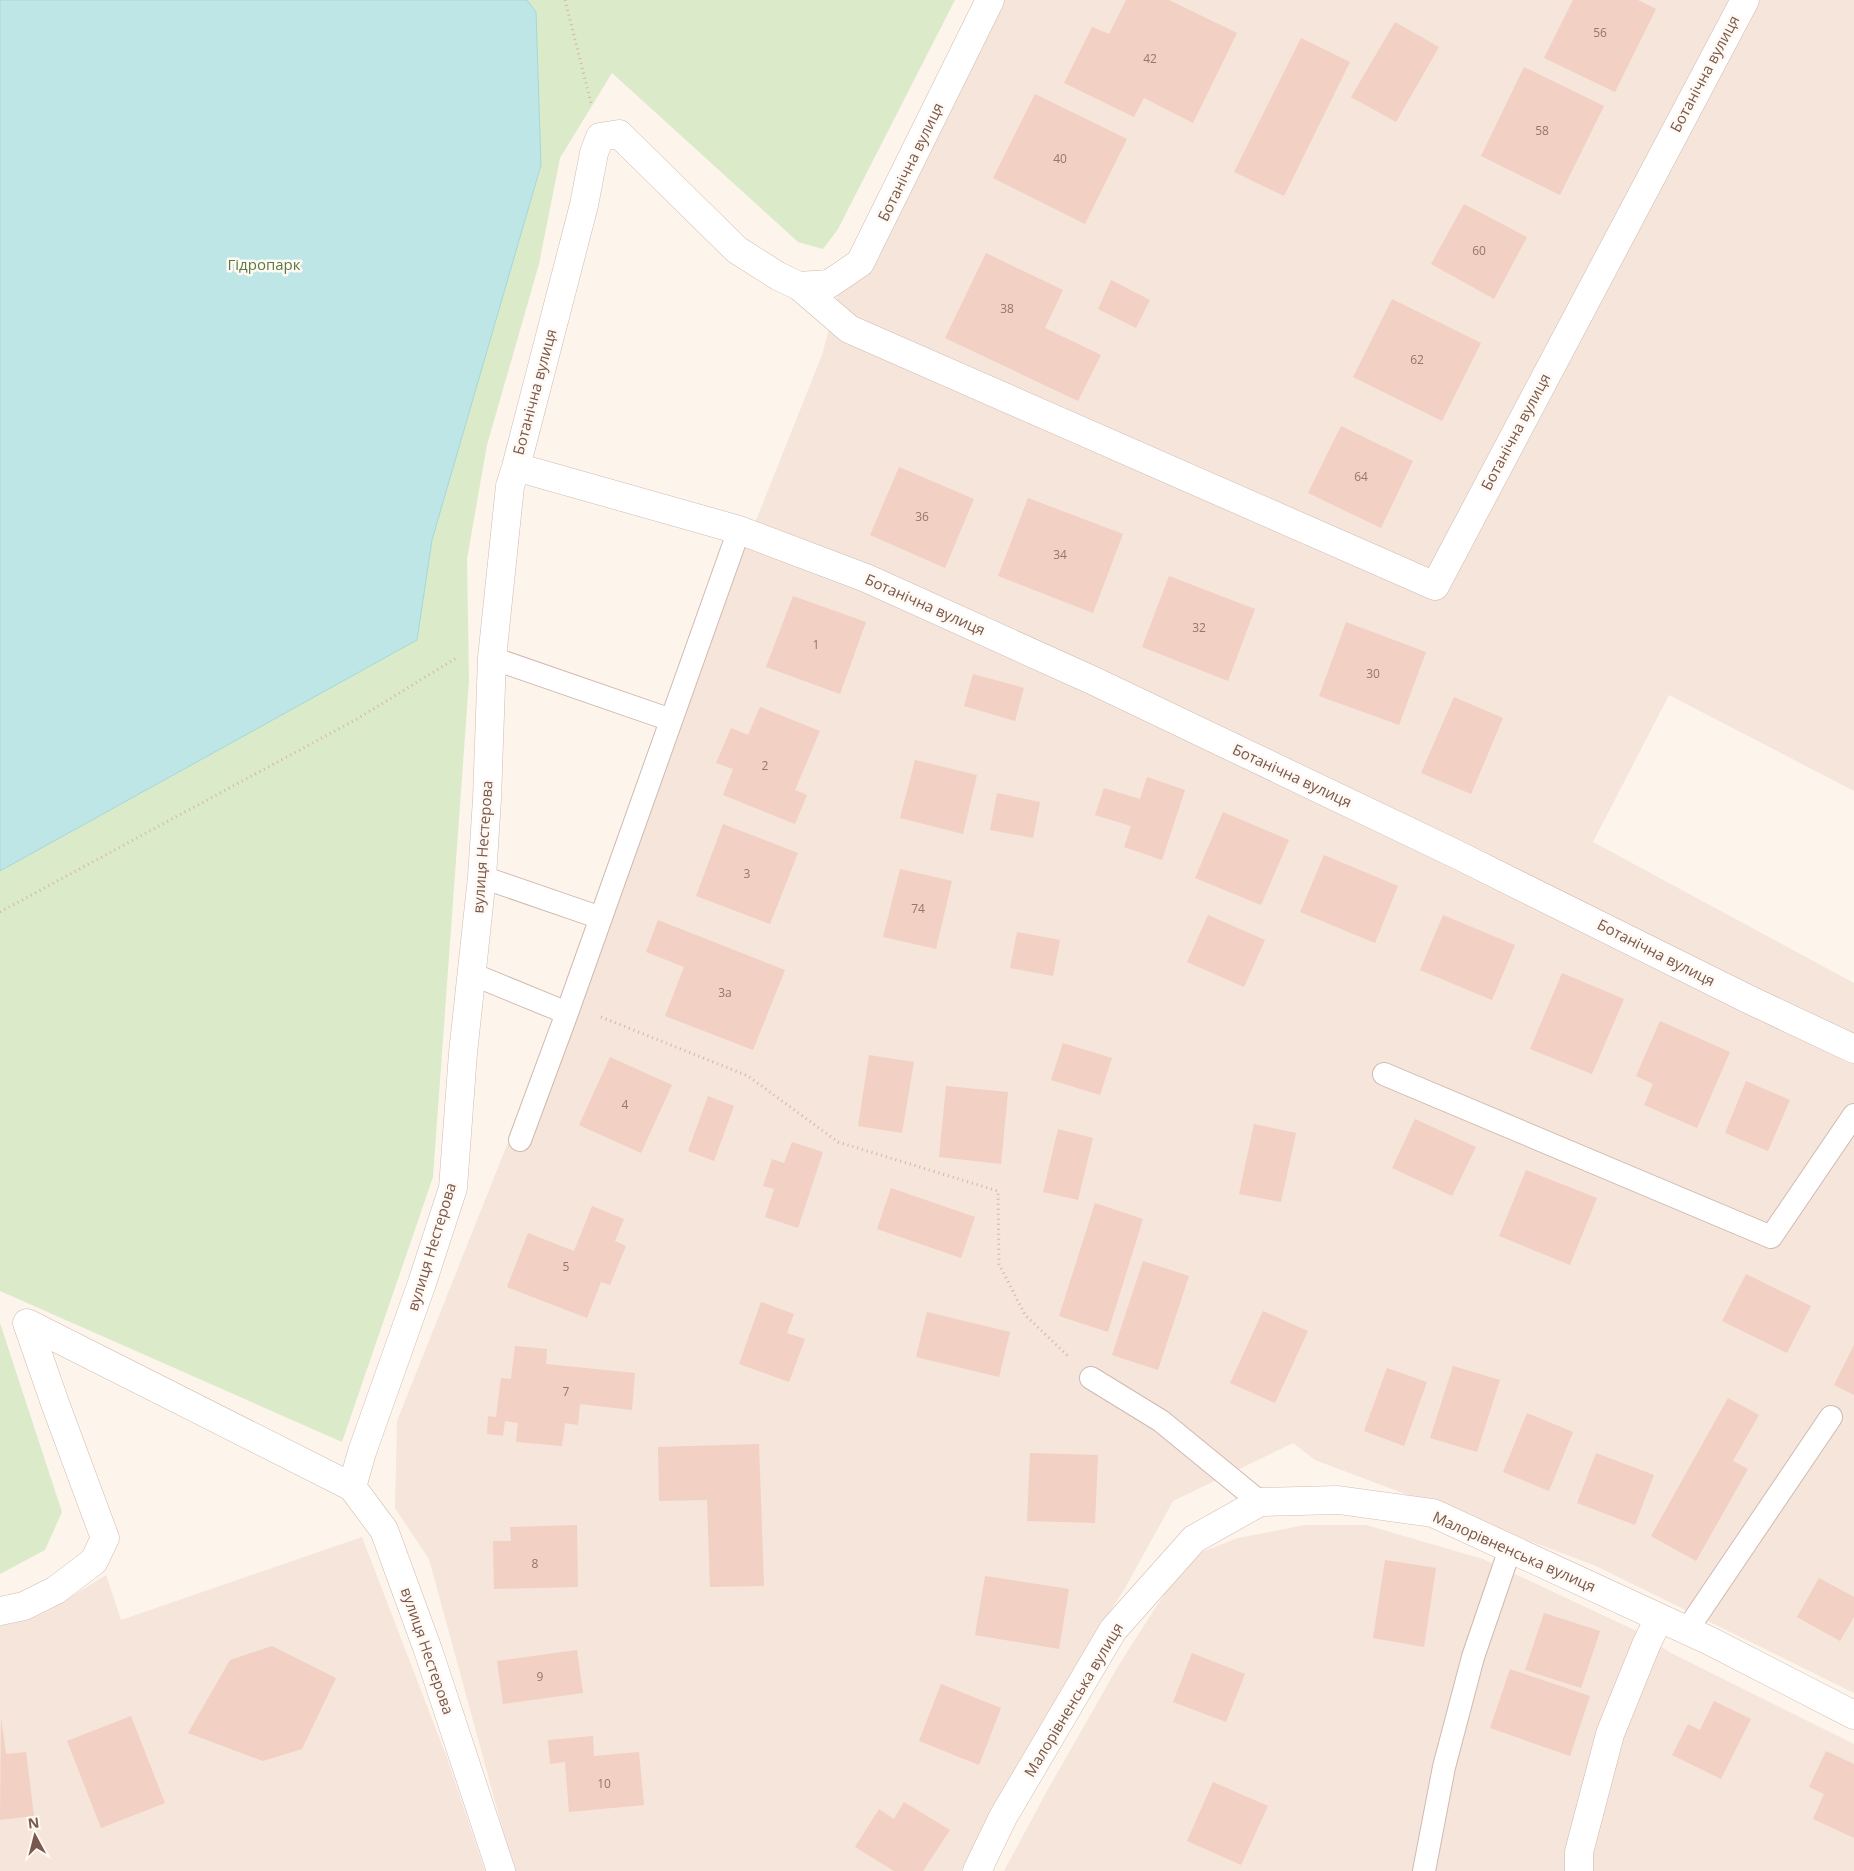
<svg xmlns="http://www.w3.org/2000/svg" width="1854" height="1871" font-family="'Open Sans',sans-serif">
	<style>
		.residential { fill: #f5e5da }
		.green { fill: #dbebc9 }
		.water { fill: #bfe6e7; stroke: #a5d7d9 }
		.building { fill: #f2d0c3 }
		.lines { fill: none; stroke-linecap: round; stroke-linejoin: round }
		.lane-casing { stroke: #d0bab0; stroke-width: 24 }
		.street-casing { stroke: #d0bab0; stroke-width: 29 }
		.secondary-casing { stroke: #d5bcb0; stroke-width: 29 }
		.path { stroke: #d8b3a5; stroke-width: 3; stroke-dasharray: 1 4; stroke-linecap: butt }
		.lane { stroke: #fff; stroke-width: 22 }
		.street { stroke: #fff; stroke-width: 28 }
		.secondary { stroke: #fff; stroke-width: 28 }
		.labels { text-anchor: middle; stroke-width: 5; stroke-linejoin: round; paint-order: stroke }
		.number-label { font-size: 12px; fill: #97766a }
		.street-label { font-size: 15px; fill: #79584d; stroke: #fff9f3 }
		.park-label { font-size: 15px; fill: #587942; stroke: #fff9f3 }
	</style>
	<rect width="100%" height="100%" fill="#fdf4ec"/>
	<path class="residential" d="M988,0H1854V791L1669,695L1593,842L1854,983V1693L1596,1566L1315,1460L1293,1443L1173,1501L1125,1588L1098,1630L1007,1788L961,1871H514L429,1559L395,1508L397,1421L822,355L838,295Z
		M1305,1525H1366L1483,1559L1643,1634L1669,1652L1854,1744V1871H1004L1047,1791L1120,1663L1167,1590L1202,1552L1238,1538Z
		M362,1537L447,1758L485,1871H0V1626L28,1620L48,1611L106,1575L121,1620Z"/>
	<path class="green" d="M0,0H955L838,229L823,249L798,242L612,73L560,158L539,264L487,445L467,559L469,681L433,1177L342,1442L0,1291Z
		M0,1323L62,1512L45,1550L0,1574Z"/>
	<path class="water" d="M0,0H527L536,12L541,165L432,540L417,640L0,871Z"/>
	<path class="building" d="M1126,0H1169L1237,33L1193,123L1144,98L1134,117L1064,83L1092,27L1109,34Z
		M1573,0H1638L1656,9L1615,92L1544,58Z
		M1395,22L1439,47L1396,122L1351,97Z
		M1301,38L1350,62L1284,196L1234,172Z
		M1524,67L1604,106L1560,195L1481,156Z
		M1035,94L1127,139L1085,224L993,178Z
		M1464,204L1527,237L1494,299L1431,264Z
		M986,253L1063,290L1045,328L1101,355L1078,401L945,338Z
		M1111,280L1150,300L1136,328L1098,309Z
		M1392,299L1481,343L1442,421L1353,377Z
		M1341,426L1413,461L1381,528L1308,493Z
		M899,467L974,499L945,568L870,535Z
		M1028,498L1123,534L1093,613L998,576Z
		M1169,576L1255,609L1228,681L1142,647Z
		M793,596L866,622L840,694L766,667Z
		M1346,622L1426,652L1399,725L1319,696Z
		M973,674L1024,688L1015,721L964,706Z
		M1454,697L1503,718L1471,794L1421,773Z
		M760,707L820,731L795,790L807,795L795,824L723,795L733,769L716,763L731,728L748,735Z
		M915,760L977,775L963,834L900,818Z
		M1147,777L1185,790L1162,860L1124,847L1131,826L1095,815L1104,788L1140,799Z
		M997,793L1040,802L1033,838L990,830Z
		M1223,812L1289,840L1261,905L1195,878Z
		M723,824L798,853L770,924L696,896Z
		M1324,855L1398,886L1375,943L1300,912Z
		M900,869L952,881L936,949L883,937Z
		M1208,915L1265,940L1244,987L1187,962Z
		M1443,915L1515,945L1492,1000L1420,970Z
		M658,920L785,970L753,1050L665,1016L684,967L646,952Z
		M1017,932L1060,940L1053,976L1010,968Z
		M1562,973L1624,999L1592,1074L1530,1049Z
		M1660,1021L1730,1052L1697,1128L1644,1105L1653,1084L1636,1076Z
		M1063,1043L1112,1058L1100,1095L1051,1080Z
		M869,1055L914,1062L902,1133L858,1126Z
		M610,1057L672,1085L641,1153L579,1125Z
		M1746,1081L1790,1100L1768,1151L1725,1133Z
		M946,1086L1008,1092L1001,1164L939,1157Z
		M708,1096L734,1106L714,1161L688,1151Z
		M1415,1119L1476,1147L1452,1196L1392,1168Z
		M1254,1124L1296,1133L1281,1202L1239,1194Z
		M1058,1129L1093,1138L1078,1200L1043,1192Z
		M792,1142L823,1152L798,1228L765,1217L774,1189L763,1186L772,1159L784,1163Z
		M1526,1170L1597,1198L1570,1265L1499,1236Z
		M891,1188L975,1217L961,1258L877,1229Z
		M1095,1203L1143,1219L1108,1332L1059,1316Z
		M592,1206L624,1219L615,1241L626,1246L610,1285L601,1282L587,1318L507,1287L528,1233L574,1251Z
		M1143,1261L1189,1276L1158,1370L1112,1355Z
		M1746,1274L1811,1306L1787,1353L1722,1321Z
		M761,1302L794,1314L787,1333L805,1339L789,1382L739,1364Z
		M1263,1311L1308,1331L1275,1403L1230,1383Z
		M927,1312L1010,1332L999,1377L916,1357Z
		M1854,1345V1395L1834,1385Z
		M515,1346L547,1349L546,1364L635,1373L632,1410L580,1404L578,1425L565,1423L562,1446L516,1442L518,1423L505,1421L503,1436L487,1434L488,1416L496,1417L501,1378L511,1379Z
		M1453,1366L1500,1380L1477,1452L1430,1438Z
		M1387,1368L1427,1382L1404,1446L1364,1431Z
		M1728,1398L1759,1415L1733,1461L1748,1469L1696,1561L1651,1536Z
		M1527,1413L1573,1432L1549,1491L1503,1472Z
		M759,1444L764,1586L710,1587L707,1500L659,1501L658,1447Z
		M1030,1453L1098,1455L1095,1523L1027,1521Z
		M1596,1453L1654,1475L1635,1525L1577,1503Z
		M577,1525L578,1587L494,1589L493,1541H511L510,1527Z
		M1385,1560L1436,1568L1424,1647L1373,1638Z
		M985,1576L1069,1589L1059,1649L975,1635Z
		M1819,1578L1854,1597V1617L1840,1641L1797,1617Z
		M1544,1613L1600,1631L1581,1688L1525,1670Z
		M272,1646L336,1678L302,1749L263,1761L188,1733L230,1660Z
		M577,1650L583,1693L503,1704L497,1661Z
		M1192,1653L1245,1674L1226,1722L1173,1702Z
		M1510,1669L1590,1696L1570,1756L1490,1728Z
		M941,1684L1001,1708L979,1765L919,1741Z
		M1714,1701L1751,1719L1721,1779L1672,1755L1688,1724L1700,1730Z
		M131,1716L165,1803L101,1828L67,1741Z
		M1,1717L6,1754L26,1752L34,1816L0,1820Z
		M593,1736L594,1756L639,1752L644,1805L569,1812L565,1762L550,1764L548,1740Z
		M1826,1751L1854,1764V1838L1813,1819L1824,1794L1809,1787Z
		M1213,1782L1268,1806L1241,1865L1187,1841Z
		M904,1802L950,1830L923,1871H894L855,1847L879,1809L894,1819Z"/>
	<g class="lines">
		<g class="lane-casing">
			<path id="lane" d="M492,658L671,720
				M482,877L601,918
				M472,974L567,1013
				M1384,1074L1771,1237L1854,1115
				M520,1140L567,1013L739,530
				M1091,1378L1161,1421L1260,1502
				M1687,1630L1831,1417
				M1424,1871L1444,1767L1473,1657L1510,1549"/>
		</g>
		<g class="street-casing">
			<path id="street" d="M990,0L860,263L829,284L799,286L778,276L737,250L619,134L600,137L594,153L584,205L516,467L739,530L866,578L1094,681L1458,855L1750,1000L1854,1049
				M799,286L849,329L1435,586L1745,0
				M0,1611L24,1606L56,1590L94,1561L105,1538L56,1406L27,1323L352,1487
				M501,1871L428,1650L384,1530L352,1487L362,1452L422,1283L453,1188L463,1053L482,877L487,799L492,658L510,486L516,467
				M1579,1871V1852L1610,1734L1646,1645L1659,1618"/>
		</g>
		<g class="secondary-casing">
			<path id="secondary" d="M977,1871L1003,1817L1113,1630L1194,1539L1260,1502L1338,1500L1433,1513L1710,1641L1854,1715"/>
		</g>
		<path class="path" d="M565,0L591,103
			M0,912L357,719L458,657
			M601,1017L748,1076L838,1142L998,1191L999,1264L1025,1315L1069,1357"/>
		<use href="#lane" class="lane"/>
		<use href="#street" class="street"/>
		<use href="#secondary" class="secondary"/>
	</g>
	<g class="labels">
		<g class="number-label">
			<text x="1600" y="37">56</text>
			<text x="1150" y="63">42</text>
			<text x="1542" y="135">58</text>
			<text x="1060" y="163">40</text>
			<text x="1479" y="255">60</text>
			<text x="1007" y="313">38</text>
			<text x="1417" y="364">62</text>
			<text x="1361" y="481">64</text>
			<text x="922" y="521">36</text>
			<text x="1060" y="559">34</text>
			<text x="1199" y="632">32</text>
			<text x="816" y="649">1</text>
			<text x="1373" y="678">30</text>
			<text x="765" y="770">2</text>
			<text x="747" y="878">3</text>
			<text x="918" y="913">74</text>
			<text x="725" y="997">3а</text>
			<text x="625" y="1109">4</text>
			<text x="566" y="1271">5</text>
			<text x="566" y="1396">7</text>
			<text x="535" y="1568">8</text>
			<text x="540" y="1681">9</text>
			<text x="604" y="1788">10</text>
		</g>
		<g class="street-label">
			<text transform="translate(1705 74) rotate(-62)" y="5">Ботанічна вулиця</text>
			<text transform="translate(911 162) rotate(-64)" y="5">Ботанічна вулиця</text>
			<text transform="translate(535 392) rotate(-75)" y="5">Ботанічна вулиця</text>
			<text transform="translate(1516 432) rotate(-62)" y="5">Ботанічна вулиця</text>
			<text transform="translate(925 605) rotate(24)" y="5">Ботанічна вулиця</text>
			<text transform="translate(1292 776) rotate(25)" y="5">Ботанічна вулиця</text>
			<text transform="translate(483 847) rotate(-86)" y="5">вулиця Нестерова</text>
			<text transform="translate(1656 953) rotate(27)" y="5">Ботанічна вулиця</text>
			<text transform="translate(432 1247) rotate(-73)" y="5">вулиця Нестерова</text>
			<text transform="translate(1514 1552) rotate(24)" y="5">Малорівненська вулиця</text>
			<text transform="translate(427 1651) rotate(71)" y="5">вулиця Нестерова</text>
			<text transform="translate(1074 1700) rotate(-59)" y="5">Малорівненська вулиця</text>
		</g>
		<g class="park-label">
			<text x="264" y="270">Гідропарк</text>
		</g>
	</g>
	<g transform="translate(35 1836) rotate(353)" stroke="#fff9f3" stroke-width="4" paint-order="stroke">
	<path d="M0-4L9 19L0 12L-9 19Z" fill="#79584d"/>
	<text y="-8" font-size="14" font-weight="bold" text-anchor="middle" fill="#79584d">N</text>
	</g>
</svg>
